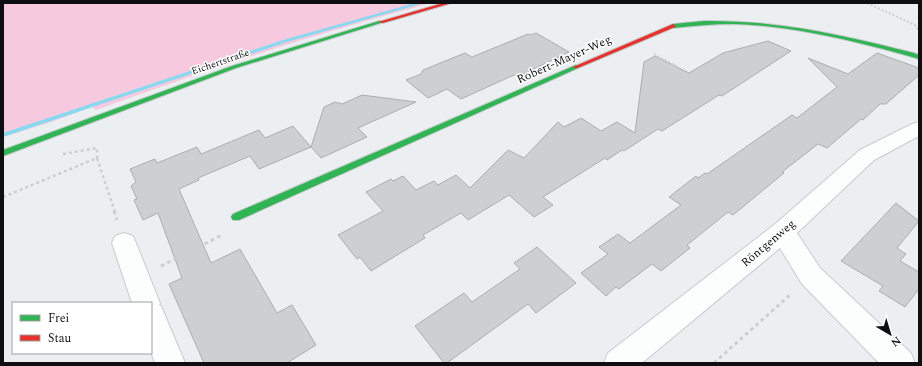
<svg xmlns="http://www.w3.org/2000/svg" width="922" height="366" font-family="Spectral,serif">
	<style>
		.green { fill: #f6c9de }
		.lines { fill: none; stroke-linecap: round; stroke-linejoin: round }
		.stream { fill: #88d9f0; fill-rule: evenodd }
		.building { fill: #cdcfd0; stroke: #abaeae }
		.street-casing { stroke: #c8cbcc; stroke-width: 2 }
		.fast-casing { stroke: #c8cbcc; stroke-width: 2 }
		.jam-casing { stroke: #c8cbcc; stroke-width: 2 }
		.path-far2 { stroke: #cdcece; stroke-width: 2; stroke-dasharray: 2 2; stroke-linecap: butt }
		.path-far1 { stroke: #cdcece; stroke-width: 2.5; stroke-dasharray: 3 3; stroke-linecap: butt }
		.path { stroke: #cdcece; stroke-width: 3; stroke-dasharray: 3.5 3.5; stroke-linecap: butt }
		.street { fill: #fcfdfd; fill-rule: evenodd }
		.fast { fill: #30b455; fill-rule: evenodd }
		.jam { fill: #e5322d; fill-rule: evenodd }
		.labels { text-anchor: middle; stroke-width: 3; stroke-linejoin: round; paint-order: stroke }
		.far-street-label { font-size: 10px; fill: #0e0f10; stroke: #fff }
		.street-label { font-size: 12px; fill: #0e0f10; stroke: #fff }
	</style>
	<rect width="100%" height="100%" fill="#eceff1"/>
	<path class="green" d="M3,3H431C317,33 206,70 96,110L92,107L51,122L3,137Z"/>
	<g class="lines">
		<path class="stream" d="M415,3H424L287,42L3,137V133L283,40Z"/>
	</g>
	<path class="building" d="M536,33L569,52L517,77L514,75L461,99L447,89L428,98L406,80L421,74L423,70L465,53L472,57L528,34L531,35Z
		M768,41L791,51L722,96L719,95L662,131L658,129L624,151L622,150L607,160L605,158L543,197L553,205L534,217L509,195L468,220L461,213L423,235L425,238L371,271L360,257L357,259L338,235L383,211L366,192L391,179L393,181L403,176L416,190L434,181L438,185L456,175L470,188L508,150L524,158L558,122L564,127L581,118L601,131L617,122L635,133L644,62L655,56L689,73L723,53Z
		M877,53L919,68V75L886,104H880L863,120L861,119L827,148L818,144L782,172L784,173L733,215L728,212L687,245L690,248L661,271L652,264L619,289L616,287L606,296L581,273L608,254L599,247L618,234L630,243L681,205L669,197L696,176L698,178L705,173L707,174L792,115L797,118L837,87L808,58L848,74Z
		M362,95L416,102L358,128L367,137L321,158L311,147L324,107L335,102L342,104Z
		M293,126L311,147L259,169L250,156L198,178L199,180L179,189L211,263L240,249L277,313L292,305L316,345L287,363H204L169,284L182,278L158,213L143,220L134,200L137,199L131,186L136,182L130,169L155,159L157,163L197,147L201,154L259,130L265,138Z
		M896,203L919,221L897,248L906,254L900,261L919,272V289L905,307L879,291L883,286L841,261Z
		M537,247L576,283L536,313L528,304L447,363H444L415,326L464,293L472,302L520,269L514,263Z"/>
	<g class="lines">
		<g class="street-casing">
			<path id="street" d="M919,122V136L874,160L797,233L820,268L911,353L915,363H879L802,284L780,248L642,363H604L608,353L774,225L860,150L912,124Z
				M124,233L133,236L136,243L160,303L159,305L161,306L185,363H155L151,352V303H132L112,243L115,236Z"/>
		</g>
		<g class="fast-casing">
			<path id="fast" d="M379,21L384,22L236,68L3,156V150L232,66Z
				M704,21C778,20 843,35 914,53L919,55V59C859,42 796,26 734,24C713,24 693,26 673,28L670,26L673,24Z
				M576,65L578,66V68L239,220H233L231,217L233,214Z"/>
		</g>
		<g class="jam-casing">
			<path id="jam" d="M443,3H452L383,23L378,22Z
				M673,24L676,26L675,27L578,68H574L573,67Z"/>
		</g>
		<path class="path-far2" d="M867,3L915,25L919,31
			M654,54L676,66L682,77L703,88"/>
		<path class="path-far1" d="M63,154L97,148V158
			M3,197L97,158L115,212"/>
		<path class="path" d="M114,211L117,220
			M161,266L222,235
			M714,363L791,294"/>
		<use href="#street" class="street"/>
		<use href="#fast" class="fast"/>
		<use href="#jam" class="jam"/>
	</g>
	<g class="labels">
		<g class="far-street-label">
			<text transform="translate(220 61) rotate(-19)" y="4">Eichertstraße</text>
		</g>
		<g class="street-label">
			<text transform="translate(564 59) rotate(-24)" y="4">Robert-Mayer-Weg</text>
			<text transform="translate(768 243) rotate(-40)" y="4">Röntgenweg</text>
		</g>
	</g>
	<rect width="922" height="366" fill="none" stroke="#0e0f10" stroke-width="8"/>
	<rect x="12" y="302" width="140" height="52" fill="#ffffff" stroke="#9f9f9f"/>
	<rect x="20" y="315" width="20" height="6" fill="#30b455" stroke="#9f9f9f"/>
	<text x="48" y="322" font-size="12" fill="#0e0f10">Frei</text>
	<rect x="20" y="335" width="20" height="6" fill="#e5322d" stroke="#9f9f9f"/>
	<text x="48" y="342" font-size="12" fill="#0e0f10">Stau</text>
	<g transform="translate(890 334) rotate(142)" stroke="#ffffff" stroke-width="3" paint-order="stroke">
	<path d="M0-3L7 15L0 10L-7 15Z" fill="#0e0f10"/>
	<text y="-6" font-size="11" font-weight="bold" text-anchor="middle" fill="#0e0f10">N</text>
	</g>
</svg>
